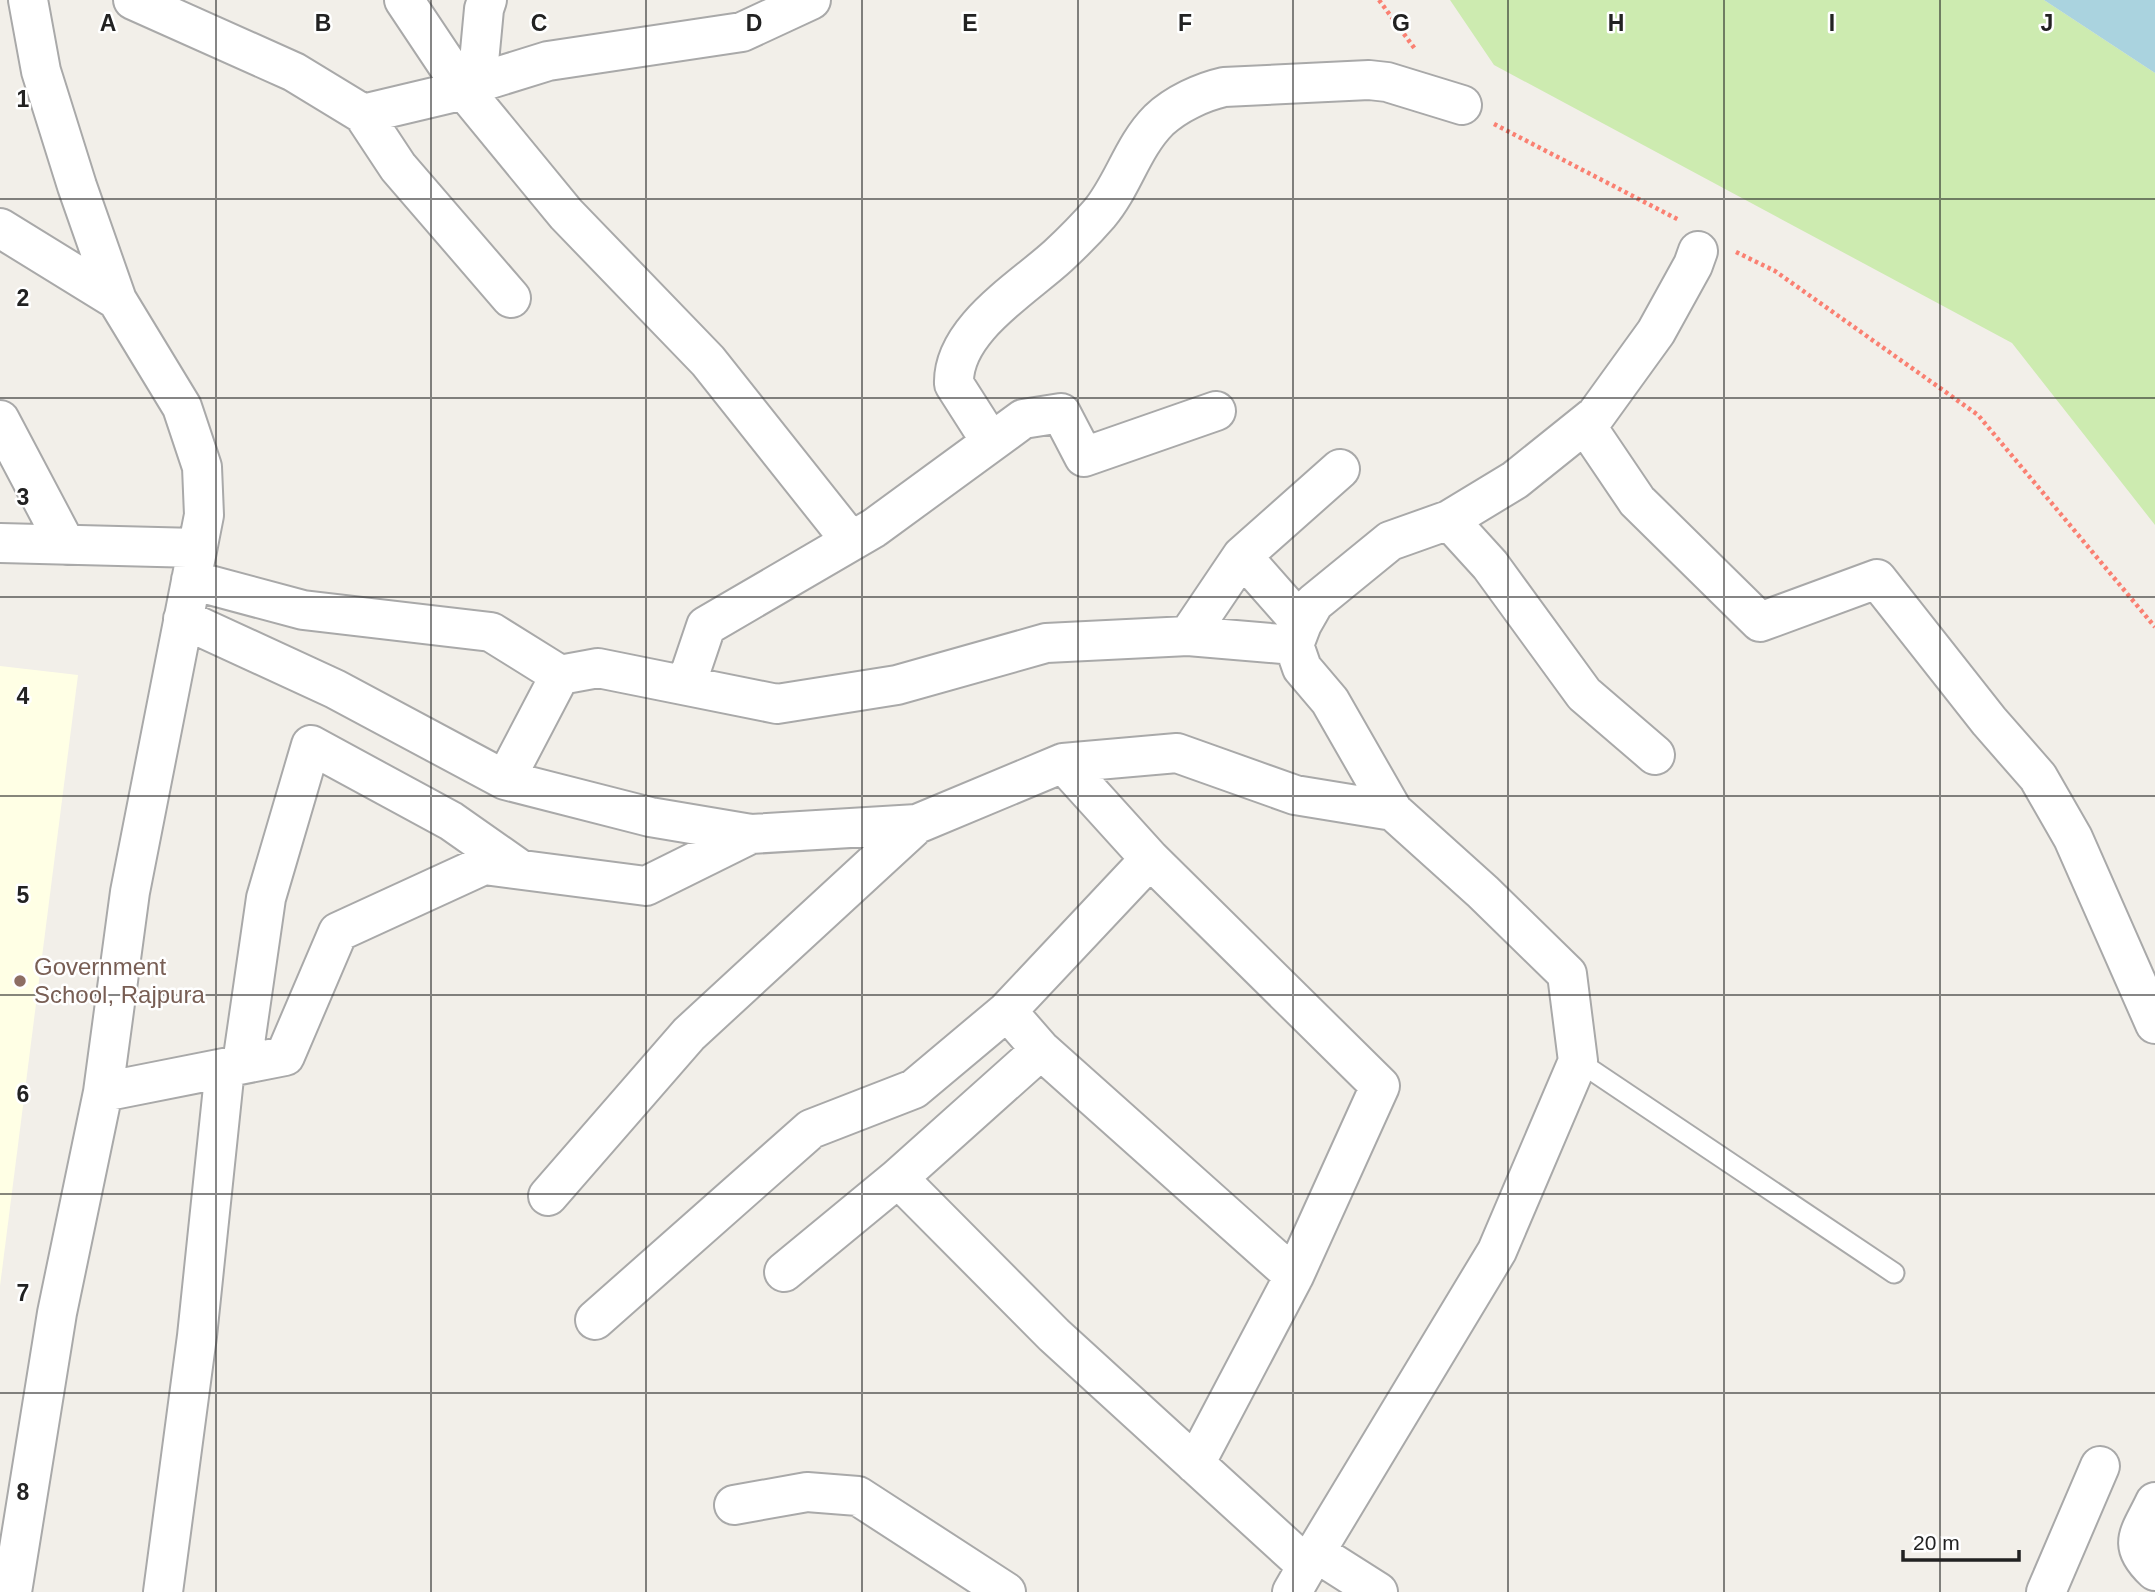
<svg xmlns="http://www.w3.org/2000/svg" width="2155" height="1592" font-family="Arial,sans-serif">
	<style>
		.education { fill: #ffffe5 }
		.grass { fill: #cdebb0 }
		.water { fill: #aad3df }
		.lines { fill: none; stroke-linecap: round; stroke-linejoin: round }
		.service-casing { stroke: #a9a9a9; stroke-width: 23 }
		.minor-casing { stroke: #a9a9a9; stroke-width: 42 }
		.path { stroke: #fa8072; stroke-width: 4.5; stroke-dasharray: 3.5 3.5; stroke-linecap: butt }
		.service { stroke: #fff; stroke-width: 19 }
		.minor { stroke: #fff; stroke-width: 38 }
		.grid { fill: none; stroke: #222; stroke-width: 2; stroke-opacity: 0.55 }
		.education-dot { fill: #8d6e63; stroke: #fff; stroke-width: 2.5 }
		.labels { text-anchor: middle; stroke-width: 5; stroke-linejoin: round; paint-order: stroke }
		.education-label { font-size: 24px; fill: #785e54; stroke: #fff; text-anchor: start }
		.grid-label { font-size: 23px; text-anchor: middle; font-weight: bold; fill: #222; stroke: #fff; stroke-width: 5; stroke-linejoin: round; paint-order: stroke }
	</style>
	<rect width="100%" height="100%" fill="#f2efe9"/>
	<path class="education" d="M0,666L78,675L0,1286Z"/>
	<path class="grass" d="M1450,0H2044L2155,73V525L2012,343L1494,65Z"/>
	<path class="water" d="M2044,0H2155V73Z"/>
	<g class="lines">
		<g class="service-casing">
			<path id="service" d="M1578,1061L1894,1273"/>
		</g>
		<g class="minor-casing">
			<path id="minor" d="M133,0L294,72L363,114L398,167L511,298
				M404,0L464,90L566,214L708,361L851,541
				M477,83L548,61L742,32L811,0
				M363,114L464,90L477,83L484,9L487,0
				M0,228L117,300
				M0,420L66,545
				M1585,424L1637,501L1760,622L1877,579L1989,721L2038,777L2073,838L2155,1024
				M991,442L954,384C952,330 1022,289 1058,256C1072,243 1086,229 1099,214C1123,186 1132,147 1159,120C1176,104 1202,92 1224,87L1369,80L1387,82L1462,105
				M1449,520L1490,565L1584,694L1655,755
				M0,543L197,548
				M1242,556L1302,624
				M191,580L303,610L491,632L560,675
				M183,619L335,689L505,780
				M1188,636L1242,556L1340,469
				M686,685L706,626L874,528L1023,419L1061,413L1084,457L1216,411
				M1063,763L1177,753L1295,795L1393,811L1483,892L1567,974L1578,1061L1497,1251L1307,1566
				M1393,811L1330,701L1302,668L1294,645L1302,624L1314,603L1390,541L1449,520L1515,480L1596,415L1656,332L1693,265L1698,251
				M751,834L650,817L505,780L560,675L598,668L777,704L897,685L1046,643L1188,636L1294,645
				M1150,859L1380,1086L1294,1276L1195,1464
				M1041,1050L1294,1276
				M242,1064L266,898L311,745L451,821L518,868
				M103,1092L285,1056L338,932L484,865L646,886L751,834L917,824L1063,763L1150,859L1007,1011L1041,1050L898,1178L1054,1335L1307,1566L1292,1592
				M548,1196L689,1034L917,824
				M784,1272L898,1178
				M595,1320L811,1129L914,1089L1007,1011
				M2155,1502C2140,1534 2126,1544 2155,1571
				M734,1505L807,1492L858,1496L1006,1592
				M1315,1552L1378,1592
				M12,1592L57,1313L103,1092L130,892L204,515L202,467L182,407L117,300L77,186L41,71L28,0
				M163,1592L197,1336L225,1068
				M2046,1592L2100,1466"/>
		</g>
		<path class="path" d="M1379,0L1415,49
			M1494,124L1679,220
			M1736,252L1775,271L1978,415L2155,627"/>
		<use href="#service" class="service"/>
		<use href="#minor" class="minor"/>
	</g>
	<path class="grid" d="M216,0V1592M431,0V1592M646,0V1592M862,0V1592M1078,0V1592M1293,0V1592M1508,0V1592M1724,0V1592M1940,0V1592M0,199H2155M0,398H2155M0,597H2155M0,796H2155M0,995H2155M0,1194H2155M0,1393H2155"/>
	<circle class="education-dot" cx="20" cy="981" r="7"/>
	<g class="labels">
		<g class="education-label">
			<text x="34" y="975">Government<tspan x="34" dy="28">School, Rajpura</tspan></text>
		</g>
	</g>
	<g class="grid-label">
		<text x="108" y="31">A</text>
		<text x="323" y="31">B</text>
		<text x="539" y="31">C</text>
		<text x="754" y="31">D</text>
		<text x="970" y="31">E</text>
		<text x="1185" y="31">F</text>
		<text x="1401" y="31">G</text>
		<text x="1616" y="31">H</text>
		<text x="1832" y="31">I</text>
		<text x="2047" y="31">J</text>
		<text x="23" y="107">1</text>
		<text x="23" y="306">2</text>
		<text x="23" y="505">3</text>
		<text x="23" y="704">4</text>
		<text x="23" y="903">5</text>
		<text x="23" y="1102">6</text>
		<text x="23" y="1301">7</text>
		<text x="23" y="1500">8</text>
	</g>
	<path d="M1903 1550v10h116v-10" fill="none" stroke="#222222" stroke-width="3.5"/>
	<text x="1913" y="1550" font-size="21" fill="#222222" stroke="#ffffff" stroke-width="5" paint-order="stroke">20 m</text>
</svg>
